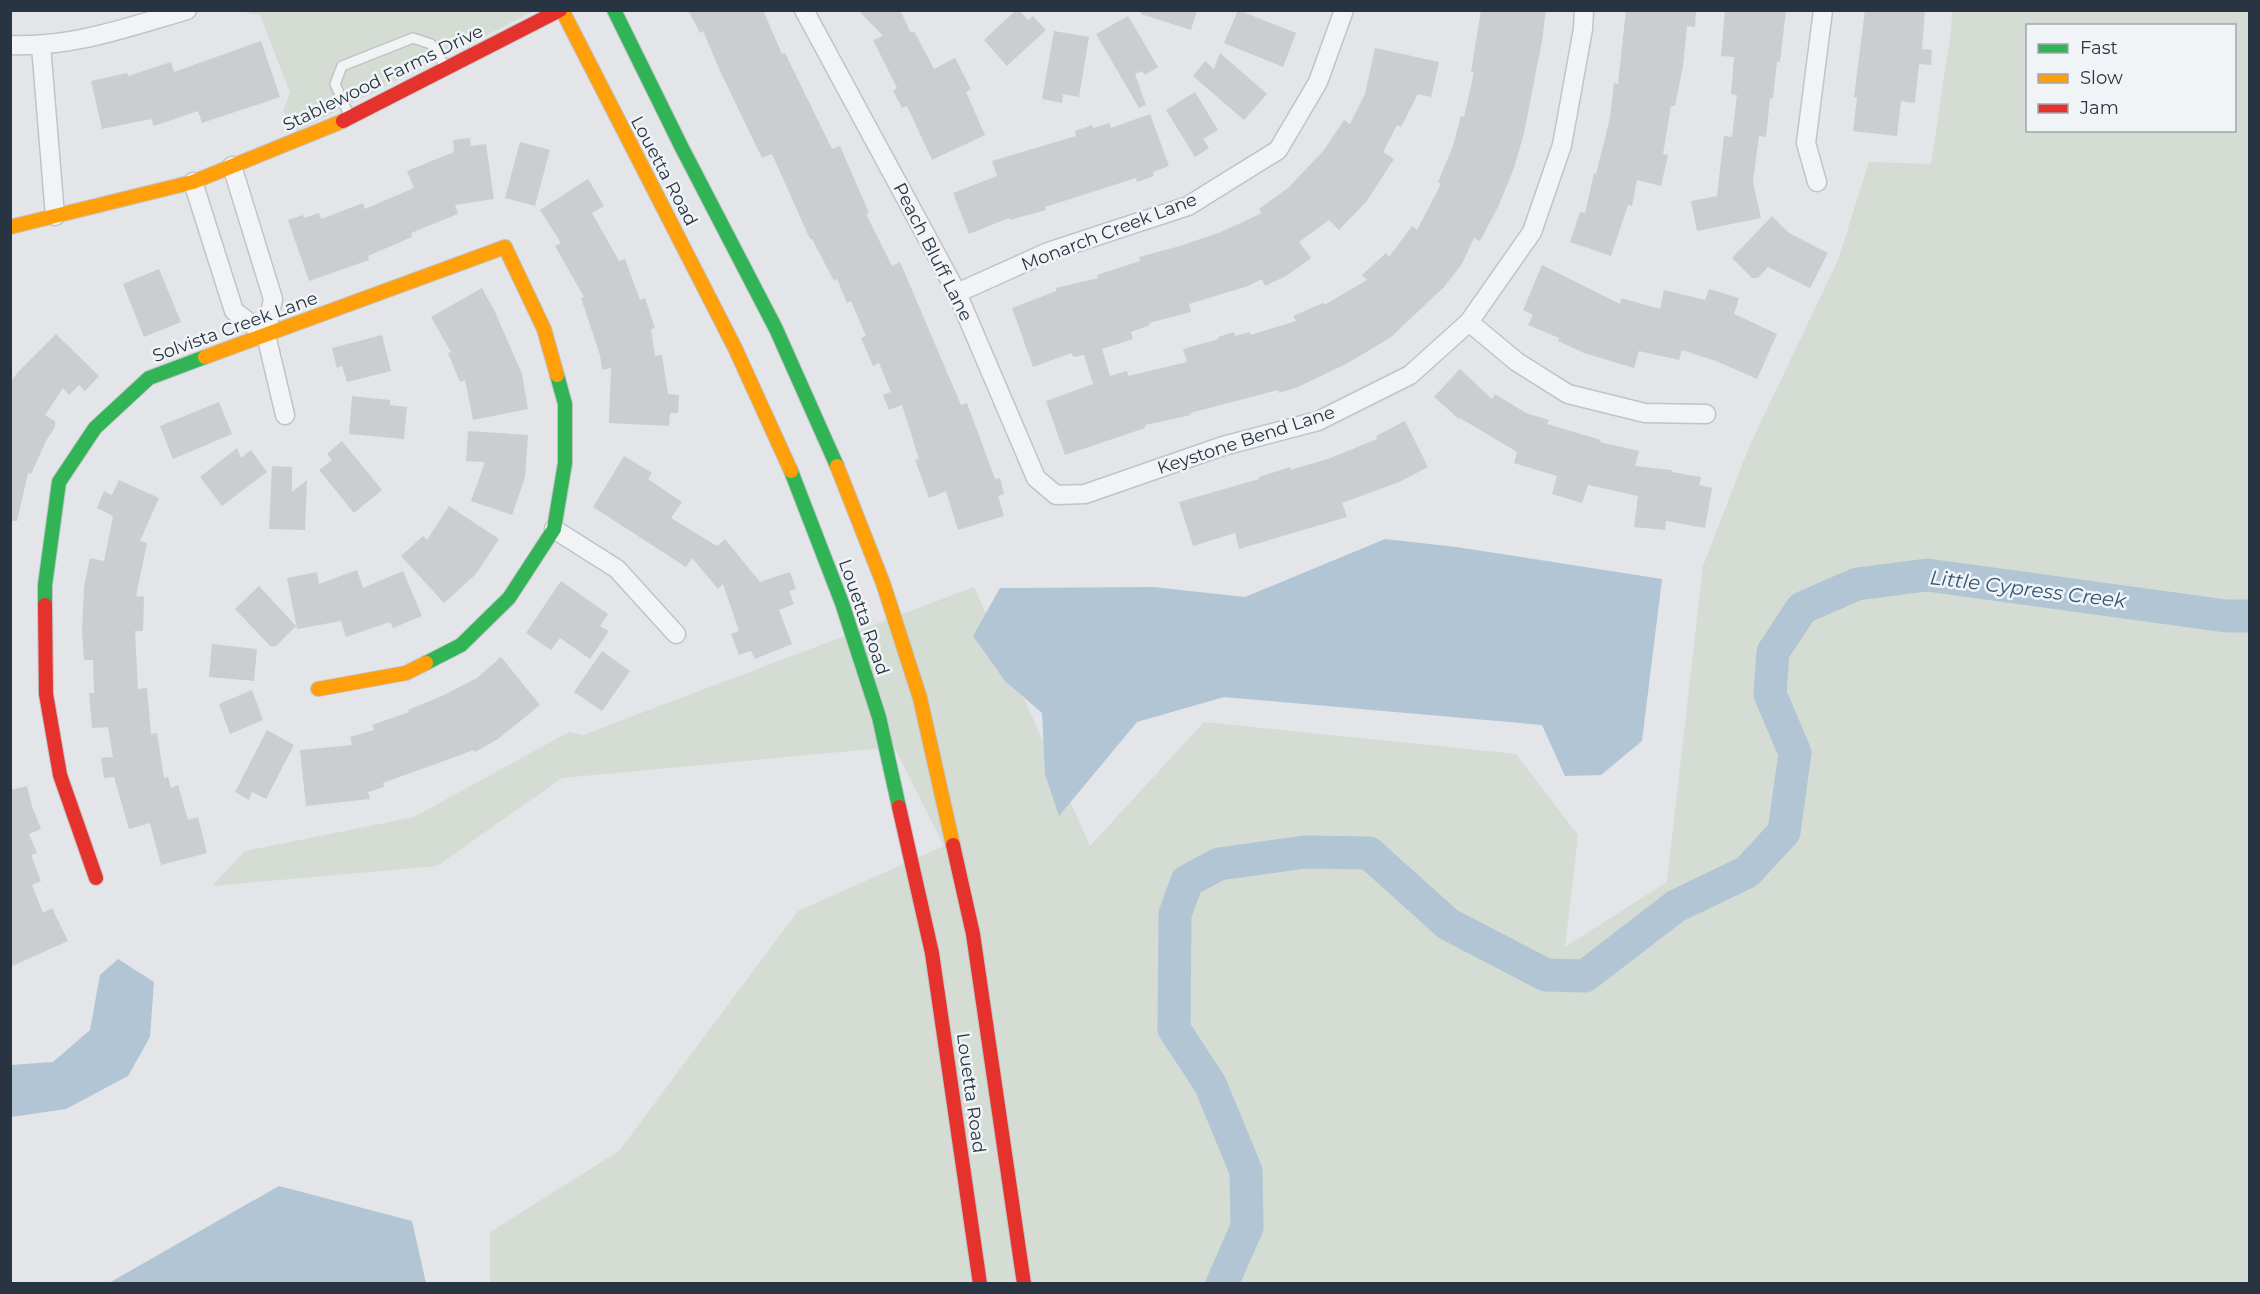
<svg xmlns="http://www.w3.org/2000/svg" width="2260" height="1294" font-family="Montserrat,sans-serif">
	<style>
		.green { fill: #d4dcd3; fill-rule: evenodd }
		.water { fill: #b1c5d4 }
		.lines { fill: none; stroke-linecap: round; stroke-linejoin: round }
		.river { stroke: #b1c5d4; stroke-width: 33 }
		.building { fill: #cbcdd0 }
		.lane-casing { stroke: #c1c3c6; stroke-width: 12 }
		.street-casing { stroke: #c1c3c6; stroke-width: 21 }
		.fast-casing { stroke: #c1c3c6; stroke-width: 16 }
		.slow-casing { stroke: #c1c3c6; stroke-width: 16 }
		.jam-casing { stroke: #c1c3c6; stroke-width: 16 }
		.lane { stroke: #f2f3f5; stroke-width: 9 }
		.street { stroke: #f2f3f5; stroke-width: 18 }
		.fast { stroke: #30b455; stroke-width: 14 }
		.slow { stroke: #ff9f0a; stroke-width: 14 }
		.jam { stroke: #e5322d; stroke-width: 14 }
		.labels { text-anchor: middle; stroke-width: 5; stroke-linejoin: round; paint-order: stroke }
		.street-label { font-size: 18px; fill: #293442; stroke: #f0f4f7 }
		.water-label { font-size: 20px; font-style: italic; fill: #315877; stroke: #f0f4f7 }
	</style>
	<rect width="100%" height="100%" fill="#e3e5e8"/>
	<path class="green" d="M536,10L297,131L283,111L290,93L260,15L238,11Z
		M1952,11H2249V1283H490V1232L619,1151L798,911L944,846L894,747L562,778L437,866L212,886L245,851L414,817L569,732L583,735L974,587L1090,846L1204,722L1516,754L1578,835L1565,947L1667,882L1703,566L1749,447L1838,260L1869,162L1931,164L1951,31ZM2028,26H2234V130H2028Z"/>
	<path class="water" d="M1385,539L1456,547L1662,579L1642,741L1601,775L1565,776L1542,725L1224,697L1137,722L1059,816L1045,774L1042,713L1005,681L973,636L1000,588L1153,587L1245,597Z
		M118,959L154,982L150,1037L128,1076L66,1109L11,1117V1065L53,1062L90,1030L100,975Z
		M279,1186L412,1221L426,1283H109Z"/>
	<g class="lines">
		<path class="river" d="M1222,1284L1247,1227L1246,1171L1210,1084L1174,1029L1175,914L1187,881L1219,864L1305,852L1369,853L1448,924L1546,975L1585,976L1676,906L1747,872L1784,832L1795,753L1770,694L1773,652L1802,608L1857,584L1927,575L2226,616H2250"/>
	</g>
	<path class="building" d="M688,10H763L782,54L785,53L832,149L840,146L869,213L866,214L892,266L900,262L961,405L967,403L995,479L1000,478L1004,494L998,496L1004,516L958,530L946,491L929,498L915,460L919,459L902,405L889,410L883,395L891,392L879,363L873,366L861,338L866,336L851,301L847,303L837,279L834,281L812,239H810L772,154L762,158L721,73L703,31L700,33Z
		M858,10H900L911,33L914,31L934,69L955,58L971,89L966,92L985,135L932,160L907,106L902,108L893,91L897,88L873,40L883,36Z
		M1016,10H1019L1028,20L1033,16L1046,30L1007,66L984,40Z
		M1141,10H1197L1191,30L1141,14Z
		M1238,10L1296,33L1283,67L1224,43Z
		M1481,10H1546L1542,41L1524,133L1514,168L1498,207L1480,241L1474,238L1462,264L1444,287L1391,337L1348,363L1298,387L1279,393L1278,390L1190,413L1191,415L1145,425V428L1065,455L1046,401L1093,384L1084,355L1073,357L1072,353L1033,367L1012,308L1056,291V288L1098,278L1097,275L1140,261L1139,257L1180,246L1221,232L1262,213L1259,209L1288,188L1324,150L1344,120L1350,124L1365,94L1375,48L1439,62L1431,97L1418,94L1401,127L1397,125L1383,152L1394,159L1366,202L1339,230L1329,220L1299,242L1311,258L1286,276L1265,286L1262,279L1248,286L1189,304L1191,312L1149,323L1150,325L1131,332L1133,339L1102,349L1110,376L1127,371L1128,376L1187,362L1183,349L1219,339L1218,337L1234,332L1235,336L1250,332V335L1296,321L1293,316L1323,303L1324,305L1367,280L1362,275L1386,253L1389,257L1412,226L1417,230L1441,184L1438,182L1453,146L1461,116L1464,117L1474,72H1471Z
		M1626,10H1696L1695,27L1687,26L1683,66L1675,106H1671L1663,154L1668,155L1661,186L1637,180L1632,206L1628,205L1611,256L1570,242L1580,212L1585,213L1594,173L1596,174L1610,118L1614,83L1618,84Z
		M1725,10H1786L1780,62H1777L1773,98H1770L1766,137L1759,136L1753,182L1761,218L1697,231L1691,201L1717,196L1724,136L1732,137L1737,95L1731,94L1734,57L1721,56Z
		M1865,10H1925L1922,49L1932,50L1931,65L1919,64L1915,103L1901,101L1897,136L1853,131L1857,97H1854Z
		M1128,16L1158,67L1145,75L1142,71L1135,74L1146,105L1139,108L1096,34Z
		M1054,31L1089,37L1079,97L1063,94L1062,103L1042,99Z
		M261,41L280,97L202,123L198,111L154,126L151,119L102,129L91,81L127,73L128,76L171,62L174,72Z
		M1220,53L1267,94L1244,120L1193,76L1205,61L1214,69Z
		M1195,92L1218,130L1203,139L1209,148L1195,157L1166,110Z
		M1150,114L1169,166L1153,172L1154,176L1137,182L1136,178L1045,207L1046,210L1010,220L1009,218L969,234L953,193L997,176L992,161L1076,136L1075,131L1092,125L1093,128L1110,123L1111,128Z
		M470,138L471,146L486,144L494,199L455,205L458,214L411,233L412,237L368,256L369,260L309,281L288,220L303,215L304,218L319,213L321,219L363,203L365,209L414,188L407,171L454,152L453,140Z
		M520,142L550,150L535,206L505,198Z
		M588,179L604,206L592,213L619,261L625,259L640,300L645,298L655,328L651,329L655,356L662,355L668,394L679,395L678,413H670L669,426L609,423L611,368L602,370L600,355L581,298L584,297L555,246L561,243L540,210Z
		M1772,216L1789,233L1828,253L1810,288L1768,267L1758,278H1752L1732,258Z
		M1542,265L1620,304L1621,298L1660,309L1664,290L1705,300L1709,289L1739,298L1734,314L1777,334L1757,379L1716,361L1682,350L1679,360L1639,351L1634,368L1584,353L1558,341L1559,338L1528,325L1533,315L1523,310Z
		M159,269L181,322L144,337L123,284Z
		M482,288L495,312L522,374L528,409L473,420L465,380L460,382L448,353L451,352L431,317Z
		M56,334L99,376L85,391L79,385L69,395L63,388L45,415L55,421V427L47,439L31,474L28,473L17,521H10V383L17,373Z
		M382,335L391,371L347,382L342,366L337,368L332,348Z
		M1460,369L1492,399L1495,394L1526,413L1549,420L1547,424L1601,440L1600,442L1639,451L1635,466L1672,470V472L1701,477L1699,485L1712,488L1705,528L1666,521L1665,530L1634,527L1638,496L1588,485L1582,503L1552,494L1557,476L1514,463L1517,452L1460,418L1459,419L1434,397Z
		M352,396L390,400V405L407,407L404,439L349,434Z
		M219,402L232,434L173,459L160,426Z
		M1405,421L1428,467L1399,482L1342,503L1347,517L1239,549L1235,533L1193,546L1179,502L1259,479V477L1290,467V470L1328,459L1377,439L1376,436Z
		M468,431L528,435L525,477L512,515L471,501L485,462L466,461Z
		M342,441L382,490L354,513L319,470L332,460L327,454Z
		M237,448L241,458L251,450L267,472L222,506L200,477Z
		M624,456L652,473L648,479L682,502L671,518L717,546L725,539L760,582L790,572L796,589L789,591L794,604L779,610L792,644L755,659L751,651L739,655L731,634L739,631L723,584L718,589L692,558L686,567L593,507Z
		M272,466L292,467V492L307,480L305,530L269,529Z
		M119,480L159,498L140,541L147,543L136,596L144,597L143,631H135L138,689L147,688L151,734L157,733L164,778L168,777L171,788L178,785L188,820L198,817L207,853L161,865L150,823L129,829L114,777L104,778L101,758L113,757L108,727L92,728L89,693H94L93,660H84L82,631L84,587L90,558L104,561L113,516L97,508L104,491L112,495Z
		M449,506L499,539L476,574L444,603L401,556L423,536L427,540Z
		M357,570L363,588L403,571L422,616L393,628L390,622L346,637L341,621L297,629L287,578L317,572L319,584Z
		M561,581L608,614L600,626L609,631L590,659L560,638L551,650L526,633Z
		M259,586L296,626L276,646H270L235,609Z
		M212,644L257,649L254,681L209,677Z
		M602,651L630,671L602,711L574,692Z
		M501,657L540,705L498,739L475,752L474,750L383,783L384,787L368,792L370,799L306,806L300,750L352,745L350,737L374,730L372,725L409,712L408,710L442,696L477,678Z
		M252,690L263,720L230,734L219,704Z
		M267,730L294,745L266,799L252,792L249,800L235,792Z
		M27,786L32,806L41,829L29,834L37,853L31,855L41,881L32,885L43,913L52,908L68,941L10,967V790Z"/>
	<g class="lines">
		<g class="lane-casing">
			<path id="lane" d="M350,117L335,84L342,66L413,38L431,44L445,66"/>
		</g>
		<g class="street-casing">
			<path id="street" d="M804,10L957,293L1036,478L1056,495L1085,494L1223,446L1318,421L1410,375L1469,322L1532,232L1562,145L1583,29L1584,10
				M10,45C71,48 129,27 187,10
				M41,46L55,216
				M232,166L273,299L266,335L285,415
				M193,182L234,311L266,335
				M1817,182L1806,143L1823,10
				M957,293L1048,252L1188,206L1278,150L1318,82L1344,10
				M1469,322L1517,362L1568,394L1645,413L1706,414
				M554,529L617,569L676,634"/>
		</g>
		<g class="fast-casing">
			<path id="fast" d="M614,10L682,148L776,329L837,466
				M791,471L842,603L879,717L899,807
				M45,605V585L59,482L95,428L149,378L205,357
				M426,663L461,645L509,598L554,529L565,463V404L557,375"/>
		</g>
		<g class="slow-casing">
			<path id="slow" d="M562,10L735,348L791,471
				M10,227L193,182L343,121
				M205,357L505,247L544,329L557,375
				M837,466L883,583L920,698L953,845
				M318,689L406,673L426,663"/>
		</g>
		<g class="jam-casing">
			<path id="jam" d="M343,121L560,10
				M45,605L46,694L60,775L96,878
				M899,807L932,953L980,1284
				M953,845L973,934L1024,1284"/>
		</g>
		<use href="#lane" class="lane"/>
		<use href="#street" class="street"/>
		<use href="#fast" class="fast"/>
		<use href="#slow" class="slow"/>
		<use href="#jam" class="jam"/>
	</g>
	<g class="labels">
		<g class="street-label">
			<text transform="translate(383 78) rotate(-26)" y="6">Stablewood Farms Drive</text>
			<text transform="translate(664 171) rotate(62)" y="6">Louetta Road</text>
			<text transform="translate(1109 232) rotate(-21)" y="6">Monarch Creek Lane</text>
			<text transform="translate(933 252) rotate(63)" y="6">Peach Bluff Lane</text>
			<text transform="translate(235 327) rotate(-20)" y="6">Solvista Creek Lane</text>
			<text transform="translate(1246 440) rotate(-18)" y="6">Keystone Bend Lane</text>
			<text transform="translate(864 617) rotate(71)" y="6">Louetta Road</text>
			<text transform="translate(971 1093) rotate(82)" y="6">Louetta Road</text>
		</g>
		<g class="water-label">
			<text transform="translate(2028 589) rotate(7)" y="7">Little Cypress Creek</text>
		</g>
	</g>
	<rect width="2260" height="1294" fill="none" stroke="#293442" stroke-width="24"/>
	<rect x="2026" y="24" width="210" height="108" fill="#f0f4f7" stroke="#a0a7af" stroke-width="1.5"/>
	<rect x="2038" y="44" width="30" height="9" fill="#30b455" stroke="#a0a7af" stroke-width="1.5"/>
	<text x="2080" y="54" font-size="18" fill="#293442">Fast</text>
	<rect x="2038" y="74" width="30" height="9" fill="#ff9f0a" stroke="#a0a7af" stroke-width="1.5"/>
	<text x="2080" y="84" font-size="18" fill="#293442">Slow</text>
	<rect x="2038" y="104" width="30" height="9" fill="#e5322d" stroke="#a0a7af" stroke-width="1.5"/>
	<text x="2080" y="114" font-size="18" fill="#293442">Jam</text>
</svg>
